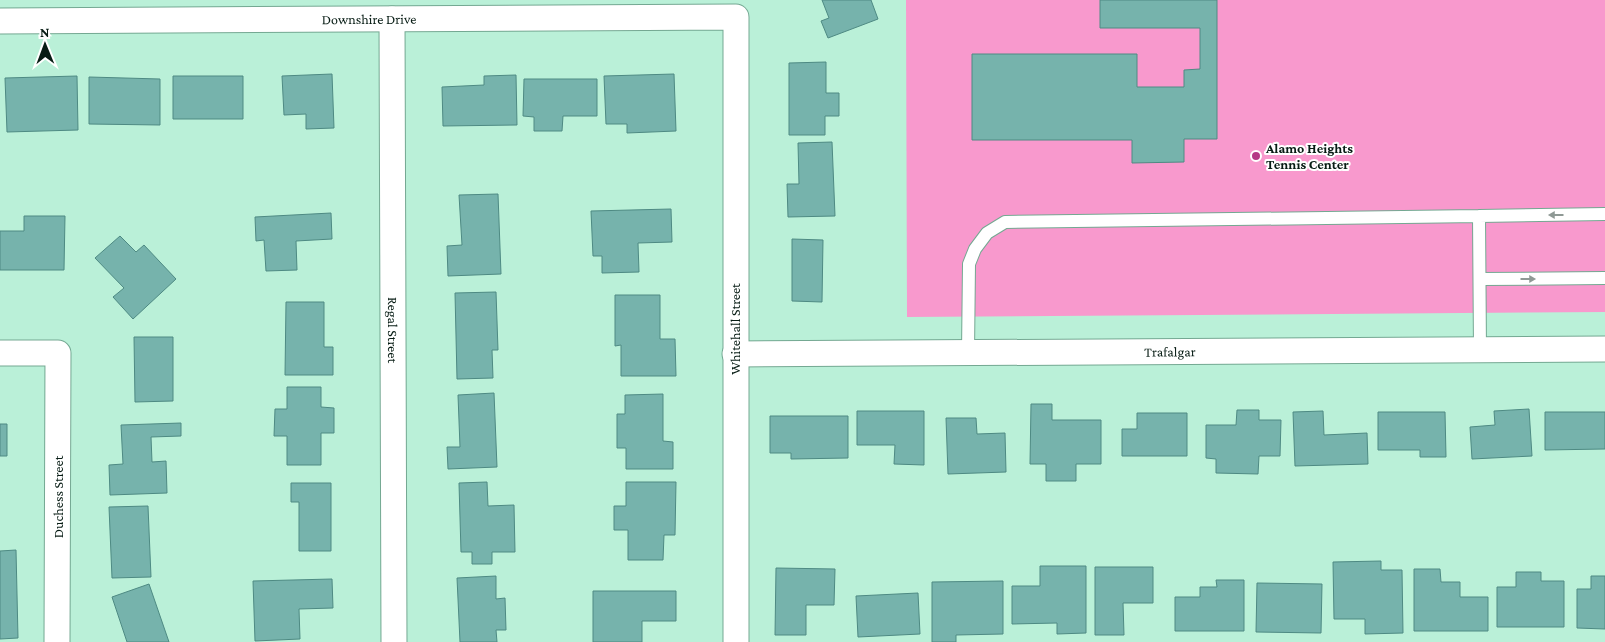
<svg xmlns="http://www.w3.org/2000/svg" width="1605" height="642" font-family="'Crimson Pro',serif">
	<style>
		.green { fill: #f899cd }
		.building { fill: #76b3ac; stroke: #4e8a83 }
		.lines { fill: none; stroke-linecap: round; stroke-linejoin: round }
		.lane-casing { stroke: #74a892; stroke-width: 14 }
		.street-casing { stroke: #74a892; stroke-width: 27 }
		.lane { stroke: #fff; stroke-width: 12 }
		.street { stroke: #fff; stroke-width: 25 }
		.oneway { fill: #8f9995 }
		.poi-dot { fill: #b53886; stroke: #fff; stroke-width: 2 }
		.labels { text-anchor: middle; stroke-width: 4; stroke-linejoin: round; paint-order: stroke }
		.street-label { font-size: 14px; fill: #071c14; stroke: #fff }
		.poi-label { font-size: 14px; font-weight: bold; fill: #071c14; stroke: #fff; text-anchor: start }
	</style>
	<rect width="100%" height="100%" fill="#baf0d8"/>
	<path class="green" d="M906,0H1605V312L907,317Z"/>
	<path class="building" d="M822,0H871L878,19L828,38L821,21L829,18Z
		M1100,0H1217V139H1184V162L1132,163V140H972V54H1137V87H1184V70L1200,69V28H1100Z
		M826,62V93H839V116H825V135H789V63Z
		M332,74L334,128L306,129V114L284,115L282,76Z
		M674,74L676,131L627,133V124H606L604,76Z
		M516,75L517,125L443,126L442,87L484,85V76Z
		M77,76L78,130L7,132L5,78Z
		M173,76H243V119H173Z
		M89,77L160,79V125L89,124Z
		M524,79H597V116H563L562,131H534V117L523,116Z
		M832,142L835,216L788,217L787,184H799L798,143Z
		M498,194L501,274L448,276L447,246L462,245L459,195Z
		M671,209L672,242L638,243L639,272L602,273V256H593L591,211Z
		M331,213L332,239L296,241L297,270L266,271L264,240L256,241L255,217Z
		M24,216H65L64,270H0V231H24Z
		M120,236L136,252L144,245L176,279L133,319L113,297L124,288L95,258Z
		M792,239L823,240L822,302L792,301Z
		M496,292L498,350H492L493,378L457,379L455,293Z
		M615,295H660V339H675L676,376H621V345L615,346Z
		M286,302H324V347H333V375H285Z
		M134,337H173V401L135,402Z
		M287,387H321V407L334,408V433H321V465H287V436H274L275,409H287Z
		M494,393L497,467L448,469L447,447H460L458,395Z
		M663,394V441L673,442V469H626V448H617V414H625V395Z
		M1031,404H1052V420H1101V464H1076V481H1046V464H1030Z
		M1529,409L1532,456L1472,459L1470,427L1495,425L1494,411Z
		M1237,410H1259V420H1281L1280,456H1259L1258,474L1216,473V459L1206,458V425H1236Z
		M857,411H924V465L894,464L895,445H857Z
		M1323,411L1324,435L1367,433L1368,464L1295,466L1293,412Z
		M1378,412H1445L1446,457H1420V450H1378Z
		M1545,412H1605V449L1545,450Z
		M1137,413H1187V456H1122V429H1137Z
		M770,416H848V458L791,459V453H770Z
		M946,418H976L977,434L1005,433L1006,472L948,474Z
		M181,423V436L151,437L152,462L166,461L167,493L110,495L109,465L123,464L121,425Z
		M0,424H7V456H0Z
		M487,482L488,506L514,505L515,552H492V564H472V552H461L459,483Z
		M626,482H676L675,535H664L663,560H628V530H614V506H626Z
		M291,483H331V551H299V502H291Z
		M148,506L151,577L112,578L109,507Z
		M16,550L18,638L0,639V551Z
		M1381,561V570H1402L1403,633L1365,634V619H1334L1333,562Z
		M1040,566H1086V633L1057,634V623L1012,624V586H1040Z
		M1095,567H1153V603H1123L1124,635H1095Z
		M776,568L835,569L834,605H806V635H775Z
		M1414,569H1440L1441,582H1460V597H1488V631H1414Z
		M1516,572H1541V581H1564V627H1497V587H1516Z
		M496,576V599L505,598L506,630H496L497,642H460L457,578Z
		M1591,576H1605V629L1577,628V589H1591Z
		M332,579L333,608L299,609L300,639L255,641L253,581Z
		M1216,580H1244V631H1175V597H1200V587H1217Z
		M1003,581V634L956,635V642H932V582Z
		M1257,583L1322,584L1321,633L1256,632Z
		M149,584L169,642H127L112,597Z
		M593,591H676V621H642V642H593Z
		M918,593L920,634L858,637L856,596Z"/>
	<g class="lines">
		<g class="lane-casing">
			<path id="lane" d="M1479,216L1605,214
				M1480,279L1605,278
				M968,352L969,264L975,249L987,233L1005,222L1479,216L1480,350"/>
		</g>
		<g class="street-casing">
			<g id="street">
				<path id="s1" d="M392,19L394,642"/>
				<path id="s2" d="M0,21L736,17V642"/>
				<path d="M0,353H58L57,642"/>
				<path id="s3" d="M735,354L1605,349"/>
			</g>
		</g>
		<use href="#lane" class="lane"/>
		<use href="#street" class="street"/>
	</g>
	<defs><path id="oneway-solid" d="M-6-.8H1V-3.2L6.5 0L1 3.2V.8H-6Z" transform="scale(1.25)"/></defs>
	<g class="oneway">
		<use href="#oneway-solid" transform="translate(1556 215) rotate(180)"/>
		<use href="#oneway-solid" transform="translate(1528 279)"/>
	</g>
	<circle class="poi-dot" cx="1256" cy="156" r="5"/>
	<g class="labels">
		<g class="street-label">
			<text dy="5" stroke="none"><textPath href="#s2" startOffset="369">Downshire Drive</textPath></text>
			<text transform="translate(735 329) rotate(-90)" y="5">Whitehall Street</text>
			<text dy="5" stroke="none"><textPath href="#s1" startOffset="311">Regal Street</textPath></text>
			<text dy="5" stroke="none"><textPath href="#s3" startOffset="435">Trafalgar</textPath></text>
			<text transform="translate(58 497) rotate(-90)" y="5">Duchess Street</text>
		</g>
		<g class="poi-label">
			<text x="1266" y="153">Alamo Heights<tspan x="1266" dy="16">Tennis Center</tspan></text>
		</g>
	</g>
	<g transform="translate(45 45) rotate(359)" stroke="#ffffff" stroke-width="4" paint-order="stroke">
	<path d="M0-4L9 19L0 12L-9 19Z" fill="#071c14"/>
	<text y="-8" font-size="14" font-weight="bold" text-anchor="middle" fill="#071c14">N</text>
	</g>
</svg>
